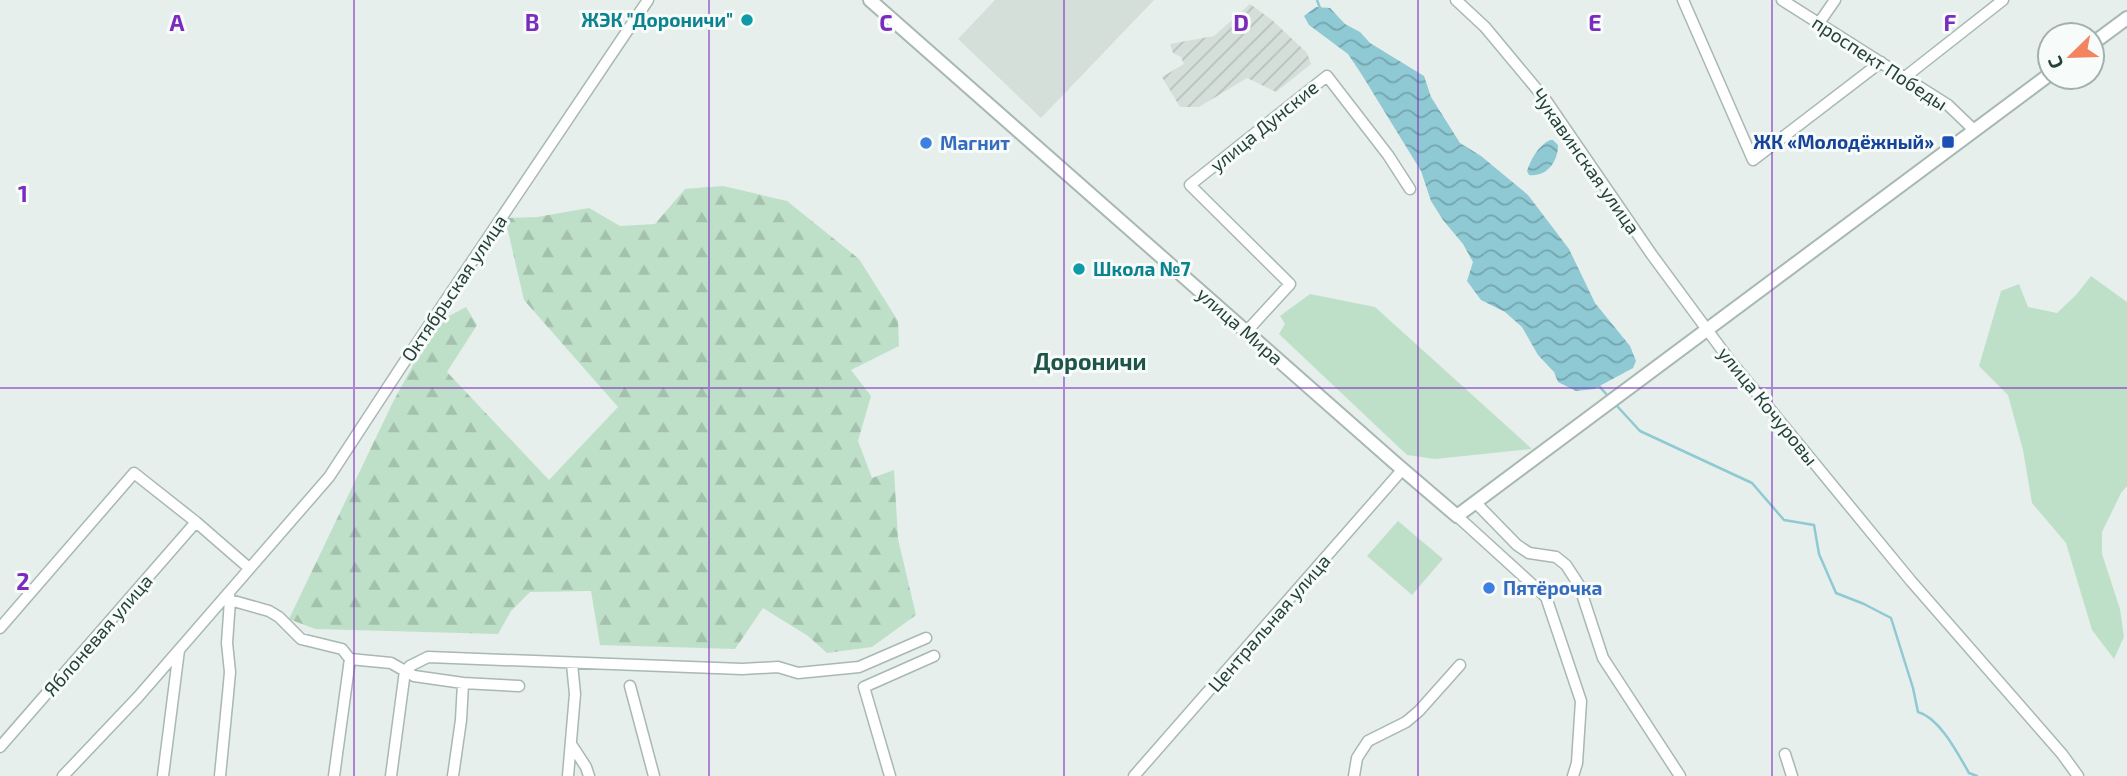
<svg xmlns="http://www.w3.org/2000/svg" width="2127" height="776" font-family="'Exo 2',sans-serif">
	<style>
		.built { fill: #d4dfda }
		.industrial { fill: url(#industrial-furrows) }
		.green { fill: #bfe0c8 }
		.forest { fill: url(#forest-firs) }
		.water { fill: url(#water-waves) }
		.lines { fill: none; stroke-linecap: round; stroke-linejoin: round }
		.stream { stroke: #8ec9d4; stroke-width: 2.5 }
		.minor-casing { stroke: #a8b8b2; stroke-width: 13 }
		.tertiary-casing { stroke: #a8b8b2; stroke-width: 16 }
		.minor { stroke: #fff; stroke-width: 10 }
		.tertiary { stroke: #fff; stroke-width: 12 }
		.grid { fill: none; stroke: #7b2cbf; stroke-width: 2; stroke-opacity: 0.55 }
		.culture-dot { fill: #0f9aa8; stroke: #f7fbf9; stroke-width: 2.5 }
		.transit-dot { fill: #1a4fb4; stroke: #f7fbf9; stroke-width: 2.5 }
		.shop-dot { fill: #3f7fe0; stroke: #f7fbf9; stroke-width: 2.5 }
		.labels { text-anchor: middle; stroke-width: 6; stroke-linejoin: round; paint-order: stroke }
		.culture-label { font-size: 19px; font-weight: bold; fill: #0d838f; stroke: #f7fbf9; text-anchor: end }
		.street-label { font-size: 19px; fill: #24423a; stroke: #f7fbf9 }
		.transit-label { font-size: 19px; font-weight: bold; fill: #164399; stroke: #f7fbf9; text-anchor: end }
		.shop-label { font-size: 19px; font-weight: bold; fill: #366cbe; stroke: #f7fbf9; text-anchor: start }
		.quarter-label { font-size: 23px; font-weight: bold; fill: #1f5548; stroke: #f7fbf9 }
		.grid-label { font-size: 23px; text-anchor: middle; font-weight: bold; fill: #7b2cbf; stroke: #f7fbf9; stroke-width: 6; stroke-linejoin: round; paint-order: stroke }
	</style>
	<defs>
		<pattern id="industrial-furrows" width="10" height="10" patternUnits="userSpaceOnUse" patternTransform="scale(1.75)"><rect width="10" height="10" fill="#d4dfda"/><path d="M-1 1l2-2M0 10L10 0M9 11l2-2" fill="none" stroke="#b6c1bc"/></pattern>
		<pattern id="forest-firs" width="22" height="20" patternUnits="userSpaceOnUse" patternTransform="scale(1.75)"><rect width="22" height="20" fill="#bfe0c8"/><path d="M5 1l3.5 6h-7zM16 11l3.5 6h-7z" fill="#a4c1ad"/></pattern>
		<pattern id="water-waves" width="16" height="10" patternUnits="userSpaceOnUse" patternTransform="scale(1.75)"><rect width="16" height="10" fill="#8ec9d4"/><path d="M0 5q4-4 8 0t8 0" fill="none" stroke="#74a5ad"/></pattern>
	</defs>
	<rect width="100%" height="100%" fill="#e6efeb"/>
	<path class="built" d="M995,0H1154L1041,118L958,39Z"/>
	<path class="industrial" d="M1250,4L1272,20L1307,53L1311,64L1276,92L1247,78L1199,107H1180L1162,77L1184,64L1181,57L1173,53L1170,44L1214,36Z"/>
	<path class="green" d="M2091,276L2127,302V486L2121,493L2102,532V554L2120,609L2124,637L2114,659L2092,630L2066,543L2032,503L2023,450L2008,395L1979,366L2001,291L2019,284L2028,307L2057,313L2076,295Z
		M1310,294L1375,307L1532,449L1435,459L1407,455L1279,334L1285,324L1280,316Z
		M1398,521L1443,559L1412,595L1367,556Z"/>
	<path class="forest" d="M723,186L787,201L859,259L898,321L899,346L851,370L871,396L858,441L872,478L894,470L898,539L916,615L872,647L827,653L808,636L763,608L735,649L600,645L591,591L530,592L511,611L498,634L315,629L289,619L393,402L436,323L466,307L477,325L447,372L549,480L618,407L524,300L505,218L537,217L589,208L620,226L655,224L685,189Z"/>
	<path class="water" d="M1316,7L1330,8L1345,24L1360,32L1370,43L1424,76L1431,97L1460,143L1481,156L1528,195L1569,249L1595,303L1630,346L1636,361L1633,368L1594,389L1576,391L1558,382L1554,372L1538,355L1522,327L1505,312L1481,300L1467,281L1473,262L1463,244L1443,220L1431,201L1421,171L1362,75L1348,54L1309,25L1304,16Z
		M1550,140H1553L1558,145C1558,162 1547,177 1529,175L1527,171C1531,159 1538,146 1550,140Z"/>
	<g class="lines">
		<path class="stream" d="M1317,0L1320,8
			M1599,386L1608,396
			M1617,406L1640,431L1752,483L1784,520L1814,525L1819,554L1836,593L1864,604L1891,618L1913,688L1918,712C1940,718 1958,754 1969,773L1977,776"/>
		<g class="minor-casing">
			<path id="minor" d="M1456,0L1485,27L1545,99L1652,255L1728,358L1911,581L2062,754L2078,776
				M1683,0L1753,160L1881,62
				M1782,0L1948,105L1974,130
				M1819,23L1835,0
				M1905,77L2003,0
				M1246,332L1290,284L1190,185L1327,76L1388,155L1410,189
				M1475,502L1517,545L1529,553L1556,557L1566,565L1579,585L1603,658L1680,776
				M1457,516L1546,597L1581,701L1577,763L1573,776
				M230,600L269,611L279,617L301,639L342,649L350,659L391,663L414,676L463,683L519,686
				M0,628L134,473L196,522L249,568
				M630,686L654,776
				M571,744L586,767L589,776
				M0,747L196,522
				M1785,754L1792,776
				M63,776L138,697L329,477L405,361L648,0
				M163,776L179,650
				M220,776L228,694L230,672L227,643L230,600L229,595
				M334,776L350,659
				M391,776L405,671L410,666L428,657L742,669L778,667L798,673L859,667L926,638
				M453,776L461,720L463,683
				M568,776L575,694L572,664
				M890,776L864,687L934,656
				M1134,776L1402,470
				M1354,776L1357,758L1368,741L1406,722L1419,711L1460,665"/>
		</g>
		<g class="tertiary-casing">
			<path id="tertiary" d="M870,0L1394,462L1457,516L2050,74
				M2092,44L2127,18"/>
		</g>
		<use href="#minor" class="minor"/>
		<use href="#tertiary" class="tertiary"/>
	</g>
	<path class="grid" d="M354,0V776M709,0V776M1064,0V776M1418,0V776M1772,0V776M0,388H2127"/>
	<g class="culture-dot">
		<circle cx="747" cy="20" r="7"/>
		<circle cx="1079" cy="269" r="7"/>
	</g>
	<rect class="transit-dot" x="1941" y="135" width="14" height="14" rx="3.5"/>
	<g class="shop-dot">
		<circle cx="926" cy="143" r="7"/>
		<circle cx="1489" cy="588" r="7"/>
	</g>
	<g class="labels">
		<g class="culture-label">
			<text x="733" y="27">ЖЭК "Дороничи"</text>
			<text x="1093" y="276" text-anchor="start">Школа №7</text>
		</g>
		<g class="street-label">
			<text transform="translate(1880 63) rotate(33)" y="7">проспект Победы</text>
			<text transform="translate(1264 126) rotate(-39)" y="7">улица Дунские</text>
			<text transform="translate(1586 161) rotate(55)" y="7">Чукавинская улица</text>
			<text transform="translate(454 288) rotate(-56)" y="7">Октябрьская улица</text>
			<text transform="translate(1240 326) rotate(41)" y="7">улица Мира</text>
			<text transform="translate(1768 406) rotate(51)" y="7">улица Кочуровы</text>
			<text transform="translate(1269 623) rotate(-49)" y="7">Центральная улица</text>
			<text transform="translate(98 635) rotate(-49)" y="7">Яблоневая улица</text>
		</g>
		<g class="transit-label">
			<text x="1934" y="149">ЖК «Молодёжный»</text>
		</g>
		<g class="shop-label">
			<text x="940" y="150">Магнит</text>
			<text x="1503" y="595">Пятёрочка</text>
		</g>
		<g class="quarter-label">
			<text x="1090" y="370">Дороничи</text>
		</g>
	</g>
	<g class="grid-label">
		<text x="177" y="31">A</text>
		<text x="532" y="31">B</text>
		<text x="886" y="31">C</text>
		<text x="1241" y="31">D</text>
		<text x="1595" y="31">E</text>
		<text x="1950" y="31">F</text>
		<text x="23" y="202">1</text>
		<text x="23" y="590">2</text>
	</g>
	<g transform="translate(2071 56) rotate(247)"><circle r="33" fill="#f7fbf9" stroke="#a3b1ad" stroke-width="2"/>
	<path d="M0-5L12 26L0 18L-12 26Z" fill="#f4845f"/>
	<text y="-10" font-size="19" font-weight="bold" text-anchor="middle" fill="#24423a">С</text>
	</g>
</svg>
